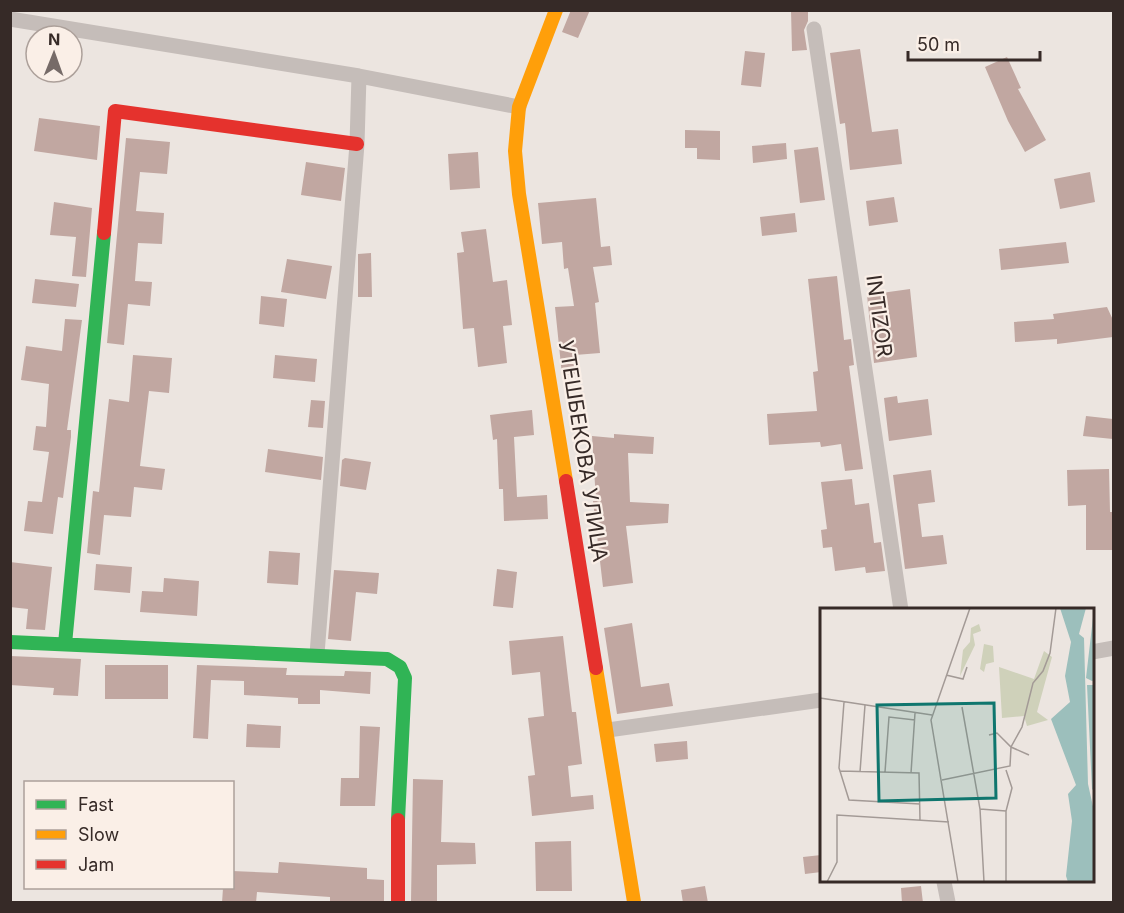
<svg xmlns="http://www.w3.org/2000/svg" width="1124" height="913" font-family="Inter,sans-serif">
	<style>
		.building { fill: #c1a7a1 }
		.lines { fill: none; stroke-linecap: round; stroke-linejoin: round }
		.street { stroke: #c5bdb9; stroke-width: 15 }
		.fast { stroke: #30b455; stroke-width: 14 }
		.slow { stroke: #ff9f0a; stroke-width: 14 }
		.jam { stroke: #e5322d; stroke-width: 14 }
		.labels { text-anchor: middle; stroke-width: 4.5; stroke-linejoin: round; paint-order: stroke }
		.street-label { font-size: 21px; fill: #362a27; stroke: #faefe7 }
		.inset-road { fill: none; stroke: #a39a96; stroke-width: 1.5 }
		.view { fill: #0f766e; fill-opacity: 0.15; stroke: #0f766e; stroke-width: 3 }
		.inset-edge { fill: none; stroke: #362a27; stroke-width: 3 }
	</style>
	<rect width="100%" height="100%" fill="#ece5e0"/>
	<path class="building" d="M571,10H590L578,38L562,32Z
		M791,10H808V21L804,30L807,50L792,51Z
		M860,49L872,132L898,129L902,164L850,170L845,123L840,124L830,53Z
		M745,51L765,53L761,87L741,85Z
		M1007,57L1021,88L1018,89L1046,140L1025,152L1008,121L985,67Z
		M39,118L100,126L97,160L34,151Z
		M685,130L720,131V160L697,159V148H685Z
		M126,138L170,142L167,174L140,172L136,211L164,213L162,244L138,243L135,281L152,282L150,306L128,304L124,345L107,343Z
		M786,143L787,159L753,163L752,146Z
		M818,147L825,200L800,203L794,150Z
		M478,152L480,188L450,190L448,154Z
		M306,162L345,168L341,201L301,195Z
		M1090,172L1095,202L1060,209L1054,179Z
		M894,197L898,222L869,226L866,201Z
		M596,198L601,247L610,246L612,265L593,267L599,302L595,303L600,353L575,355L577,374L562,375L555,307L574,306L568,268L564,269L562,242L542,244L538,203Z
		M54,202L92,208L86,277L72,276L76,237L50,235Z
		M795,213L797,232L762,236L760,217Z
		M486,229L493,282L507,280L512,325L503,326L507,363L478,367L474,328L463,329L457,253L464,252L461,232Z
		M1066,242L1069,263L1001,270L999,249Z
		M371,253L372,297H358V254Z
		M287,259L332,266L326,299L281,292Z
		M837,276L844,340L851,339L854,365L849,366L863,469L845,471L841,444L821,447L820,442L769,445L767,414L817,411L813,372L818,371L808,279Z
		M35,279L79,284L76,307L32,303Z
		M910,289L917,357L874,363L867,295Z
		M261,296L287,299L284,327L259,324Z
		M1107,307L1113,320V337L1057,344V339L1015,342L1014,322L1054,319L1053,314Z
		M65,319L82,320L67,430H71V437L63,498L58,497L53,534L24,531L28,501L42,502L49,452L33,450L36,426L46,427L49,384L21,380L26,346L62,351Z
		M133,355L172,358L169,393L149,391L140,466L165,469L162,490L134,487L131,517L104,515L100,555L87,553L93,491L99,492L109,399L129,402Z
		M275,355L317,359L315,382L273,378Z
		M897,396L898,403L928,399L932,435L889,441L884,398Z
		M311,400L325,401L323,428L308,427Z
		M532,410L534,435L514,437L517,497L547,495L548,519L504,521L503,489H499L497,439L493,440L490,415Z
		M1086,416L1113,419V439L1083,436Z
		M614,434L654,437L653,454L628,453L630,502L669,504L668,523L626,526L633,583L603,587L593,501H596L592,436L614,438Z
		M268,449L323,457L321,480L265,472Z
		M345,458L371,462L366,490L340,486L342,460Z
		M1109,469L1110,512H1113V550H1086V505L1068,506L1067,470Z
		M931,470L935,502L918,504L922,537L943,535L947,564L905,569L893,475Z
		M852,479L855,505L869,503L874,543L881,542L885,571L866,573L865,567L835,571L832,547L823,548L821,530L827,529L821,482Z
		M269,551L300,553L298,585L267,583Z
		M10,562L52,567L45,630L26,629L28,609L10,607Z
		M96,564L132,567L130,593L94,590Z
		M497,569L517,572L513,608L493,606Z
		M334,570L379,573L377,594L356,592L351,641L328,639Z
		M164,578L199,581L197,616L140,612L142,591L163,592Z
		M632,623L641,687L669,683L673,706L617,714L604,628Z
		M563,636L572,712H576L582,764L568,766L571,797L593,795L594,809L532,816L528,776L535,775L528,718L544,716L540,672L512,675L509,641Z
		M10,656L81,659L78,696L53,695L54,688L10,685Z
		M105,665H168V699H105Z
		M197,665L287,668L286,675L344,676L345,671L371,672L370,694L320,690V704H298V698L244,695V681L211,680L208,739L193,738Z
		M247,724L281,726L280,748L246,747Z
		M360,726L380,727L375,806H340L341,778H359Z
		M687,741L688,759L656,762L654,744Z
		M413,779L443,780L441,842L475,843L476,864L437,865V902L411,901Z
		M571,841L572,891H536L535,842Z
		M821,855V872L805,874L803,857Z
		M279,862L367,868V879L384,880V901L330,902V897L257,892L256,903H222L223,888H232V871L278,873Z
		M705,886L708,903H683L681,890Z
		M921,886L923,903H902L901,888Z"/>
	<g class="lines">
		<path class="street" d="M10,19L359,76L519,107
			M814,29L901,610
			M1092,652L1114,648
			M317,654L357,144L359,76
			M608,730L821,700
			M944,882L948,902"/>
		<path class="fast" d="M10,642L387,659L400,667L405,678L398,820
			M65,644L104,233"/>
		<path class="slow" d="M556,10L519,107L515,151L519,194L566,481
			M596,668L634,902"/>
		<path class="jam" d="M104,233L115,111L357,144
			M566,481L596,668
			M398,820V902"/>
	</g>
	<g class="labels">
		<g class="street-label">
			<text transform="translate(879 316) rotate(82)" y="7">INTIZOR</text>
			<text transform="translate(583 451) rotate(81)" y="7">УТЕШБЕКОВА УЛИЦА</text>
		</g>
	</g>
	<g transform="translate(820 608)">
		<rect width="274" height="274" fill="#ece5e0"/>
		<path d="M159,16L161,23L153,26L155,37L140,68L143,42L150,34L151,20ZM164,36L173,38L174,54L166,56L164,64L160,61ZM224,43L232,49L217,104L228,112L207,118L204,108L182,110L179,59L214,71Z" fill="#cfd1ba"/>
		<path d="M240,0H266L259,26L264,30L268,176L274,203V274H248L246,268L252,213L248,186L256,177L231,111L250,94L245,68L251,34ZM274,1L275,72L272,73L266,70ZM267,77H274V183L272,181Z" fill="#9cbfbc"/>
		<path class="inset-road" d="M126,67L143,71L147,59M0,90L112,107M24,94L19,160L29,192L100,196M142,99L160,201L164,274M169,127L177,125L191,139L209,147M186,162L192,180L186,203V274M20,163L99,165L100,212M40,164L45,97M65,164L69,109L95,112M91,165L95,105M122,172L190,158L191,139L202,119L213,75L223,63L230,45L236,0M160,201L186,203M7,274L17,254V207L129,214M138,274L111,112L150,0"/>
		<path class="view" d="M174,95L176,190L59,193L57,97Z"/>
		<rect width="274" height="274" class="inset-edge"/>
	</g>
	<rect width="1124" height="913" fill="none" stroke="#362a27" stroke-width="24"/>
	<rect x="24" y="781" width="210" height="108" fill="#faefe7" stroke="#aca09a" stroke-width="1.5"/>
	<rect x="36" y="800" width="30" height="9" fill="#30b455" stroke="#aca09a" stroke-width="1.5"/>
	<text x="78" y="811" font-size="18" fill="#362a27">Fast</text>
	<rect x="36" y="830" width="30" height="9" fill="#ff9f0a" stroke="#aca09a" stroke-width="1.5"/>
	<text x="78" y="841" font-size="18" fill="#362a27">Slow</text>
	<rect x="36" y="860" width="30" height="9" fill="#e5322d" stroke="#aca09a" stroke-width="1.5"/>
	<text x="78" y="871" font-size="18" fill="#362a27">Jam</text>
	<g transform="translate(54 54) rotate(1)"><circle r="28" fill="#faefe7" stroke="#aca09a" stroke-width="1.5"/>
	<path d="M0-4.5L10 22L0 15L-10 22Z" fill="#766b68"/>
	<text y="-9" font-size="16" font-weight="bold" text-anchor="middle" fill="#362a27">N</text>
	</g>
	<path d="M908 51v9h132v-9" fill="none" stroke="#362a27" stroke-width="3"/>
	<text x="917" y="51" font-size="18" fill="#362a27" stroke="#faefe7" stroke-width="4.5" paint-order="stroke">50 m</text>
</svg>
